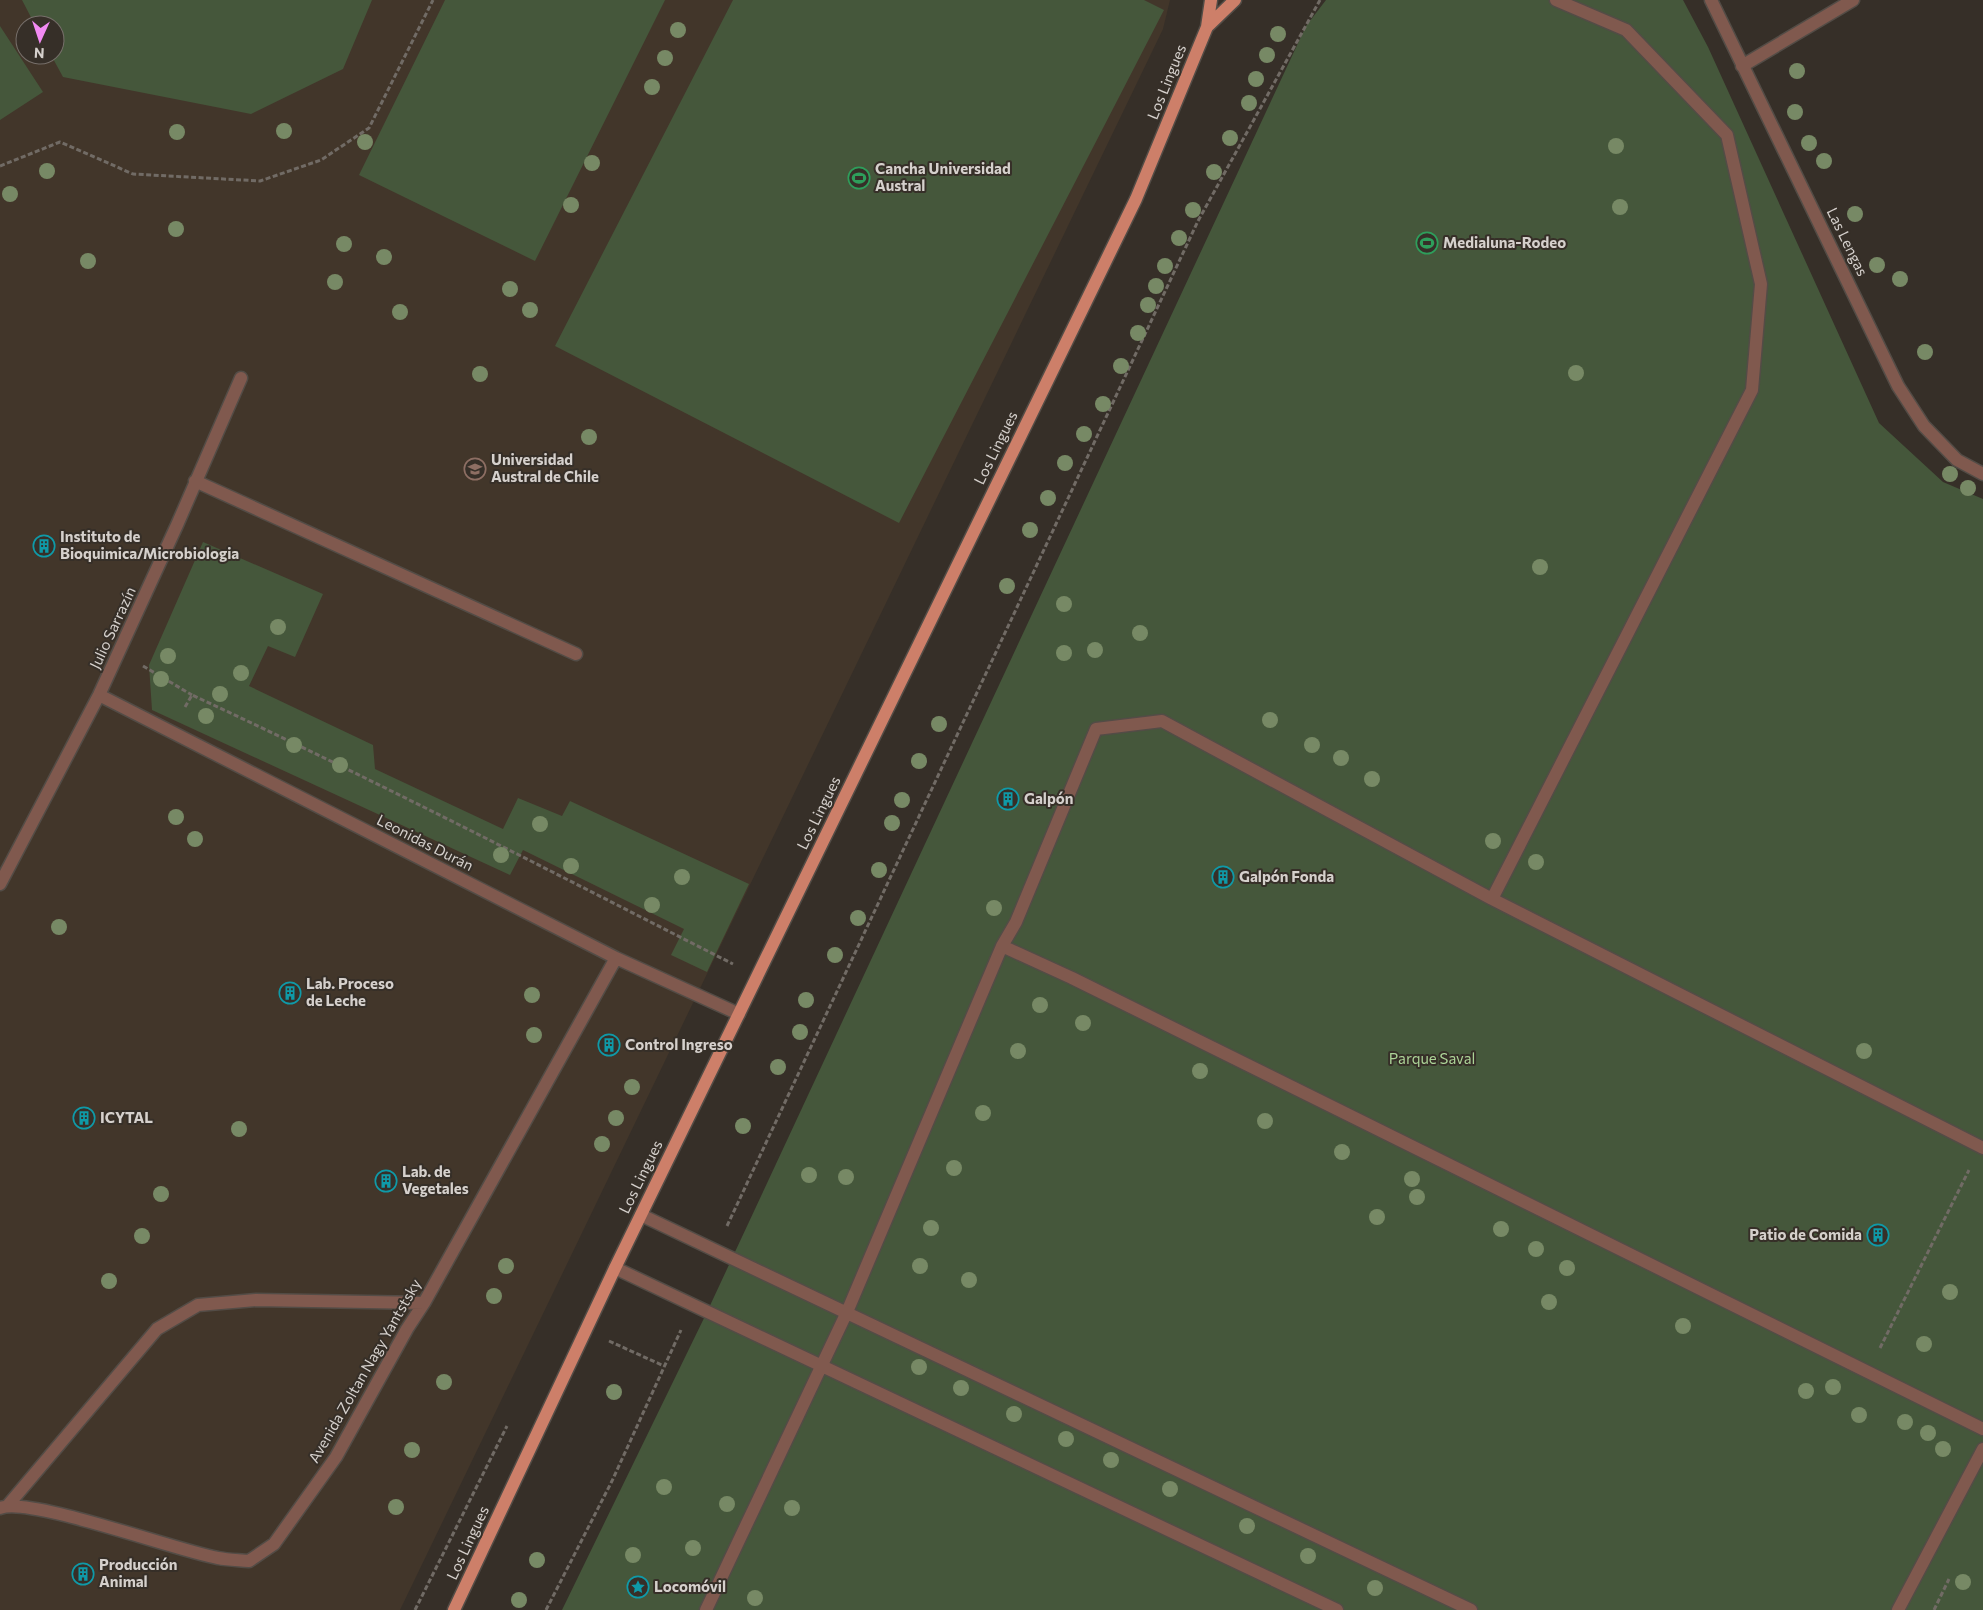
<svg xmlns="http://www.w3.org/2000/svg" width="1983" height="1610" font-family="Commissioner,sans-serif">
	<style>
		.built { fill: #42362a; fill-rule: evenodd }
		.green { fill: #45573b }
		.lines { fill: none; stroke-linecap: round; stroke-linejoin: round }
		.minor-casing { stroke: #534c46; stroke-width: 15 }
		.major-casing { stroke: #534c46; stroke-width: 15 }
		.path { stroke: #716b65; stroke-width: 3; stroke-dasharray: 5 2.5; stroke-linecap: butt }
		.minor { stroke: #80594e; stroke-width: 12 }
		.major { stroke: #cd7f69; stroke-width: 12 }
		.tree { fill: #778965 }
		.labels { text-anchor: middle; stroke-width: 4; stroke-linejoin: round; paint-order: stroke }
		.street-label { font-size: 15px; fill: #d5d0cc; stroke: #362f28 }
		.poi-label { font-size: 15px; font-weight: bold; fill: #d5d0cc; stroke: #362f28; text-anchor: start }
		.park-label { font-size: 15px; fill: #acd397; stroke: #362f28 }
	</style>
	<rect width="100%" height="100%" fill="#362f28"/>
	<path class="built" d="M0,0H1170L1163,29L400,1610H0ZM25,25H55V55H25Z"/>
	<path class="green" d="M22,0H372L343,69L251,114L63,77L51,55H55V25H35Z
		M445,0H665L535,261L359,175Z
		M733,0H1144L1164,10L899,523L555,346Z
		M1326,0H1683L1708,47L1879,423L1943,482L1983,499V1610H562L707,1312L1306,26Z
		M0,26L43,92L0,120Z
		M203,542L323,594L295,657L268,646L249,686L373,745L375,769L503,829L518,798L562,816L570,801L749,884L707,972L671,955L684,929L523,850L510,875L152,710L149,665Z"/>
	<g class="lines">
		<g class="minor-casing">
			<path id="minor" d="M1711,0L1898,386L1924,426L1957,460L1983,474
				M1742,66L1853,0
				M195,481L576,654
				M99,695L616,958L739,1014
				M0,884L99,695L177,525L241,378
				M1492,899L1752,390L1761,284L1727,135L1626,30L1556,0
				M1002,946L1016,922L1096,729L1162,721L1492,899L1983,1148
				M641,1215L1471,1610
				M615,1268L1337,1610
				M9,1504L157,1329L198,1305L256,1300L424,1303
				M0,1508C29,1496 177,1551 218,1558C228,1560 239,1560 249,1561L274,1544L336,1457L407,1329L424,1303L616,958
				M706,1610L847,1312L1002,946L1072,978L1983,1429
				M1898,1610L1983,1449"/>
		</g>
		<g class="major-casing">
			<path id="major" d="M1207,27L1235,0
				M454,1610L615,1268L1136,199L1207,27L1211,0"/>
		</g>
		<path class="path" d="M0,166L60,142L133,174L260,181L321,160L369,128L433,0
			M143,666L192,695
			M185,707L192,695C375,780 554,873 733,964
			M727,1226L1198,221L1320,0
			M609,1341L664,1366
			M1880,1348L1969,1170
			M415,1610L507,1426
			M546,1610L612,1481L681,1330
			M1934,1610L1949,1579"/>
		<use href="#minor" class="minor"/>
		<use href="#major" class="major"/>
	</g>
	<g class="tree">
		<circle cx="678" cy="30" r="8"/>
		<circle cx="1278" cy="34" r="8"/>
		<circle cx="1267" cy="55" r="8"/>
		<circle cx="665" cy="58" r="8"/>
		<circle cx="1797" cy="71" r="8"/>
		<circle cx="1256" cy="79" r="8"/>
		<circle cx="652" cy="87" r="8"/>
		<circle cx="1249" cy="103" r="8"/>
		<circle cx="1795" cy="112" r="8"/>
		<circle cx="284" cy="131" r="8"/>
		<circle cx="177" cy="132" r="8"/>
		<circle cx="1230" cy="138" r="8"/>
		<circle cx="365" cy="142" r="8"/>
		<circle cx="1809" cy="143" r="8"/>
		<circle cx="1616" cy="146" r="8"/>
		<circle cx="1824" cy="161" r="8"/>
		<circle cx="592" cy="163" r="8"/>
		<circle cx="47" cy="171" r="8"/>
		<circle cx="1214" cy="172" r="8"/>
		<circle cx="10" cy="194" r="8"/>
		<circle cx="571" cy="205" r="8"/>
		<circle cx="1620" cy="207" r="8"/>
		<circle cx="1193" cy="210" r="8"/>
		<circle cx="1855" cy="214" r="8"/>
		<circle cx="176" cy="229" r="8"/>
		<circle cx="1179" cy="238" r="8"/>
		<circle cx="344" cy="244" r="8"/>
		<circle cx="384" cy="257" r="8"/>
		<circle cx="88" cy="261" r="8"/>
		<circle cx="1877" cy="265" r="8"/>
		<circle cx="1165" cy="266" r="8"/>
		<circle cx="1900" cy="279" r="8"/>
		<circle cx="335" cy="282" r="8"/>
		<circle cx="1156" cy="286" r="8"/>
		<circle cx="510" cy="289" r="8"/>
		<circle cx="1148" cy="305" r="8"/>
		<circle cx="530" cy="310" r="8"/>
		<circle cx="400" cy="312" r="8"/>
		<circle cx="1138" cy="333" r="8"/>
		<circle cx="1925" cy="352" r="8"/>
		<circle cx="1121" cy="366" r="8"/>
		<circle cx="1576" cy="373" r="8"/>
		<circle cx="480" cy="374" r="8"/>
		<circle cx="1103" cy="404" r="8"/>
		<circle cx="1084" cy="434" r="8"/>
		<circle cx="589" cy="437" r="8"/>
		<circle cx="1065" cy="463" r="8"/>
		<circle cx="1950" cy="474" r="8"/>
		<circle cx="1968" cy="488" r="8"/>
		<circle cx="1048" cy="498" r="8"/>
		<circle cx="1030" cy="530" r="8"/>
		<circle cx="1540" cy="567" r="8"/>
		<circle cx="1007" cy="586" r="8"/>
		<circle cx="1064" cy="604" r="8"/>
		<circle cx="278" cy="627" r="8"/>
		<circle cx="1140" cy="633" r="8"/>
		<circle cx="1095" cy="650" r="8"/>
		<circle cx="1064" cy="653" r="8"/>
		<circle cx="168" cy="656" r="8"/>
		<circle cx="241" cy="673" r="8"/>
		<circle cx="161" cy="679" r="8"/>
		<circle cx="220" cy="694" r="8"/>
		<circle cx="206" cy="716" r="8"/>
		<circle cx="1270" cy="720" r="8"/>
		<circle cx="939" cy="724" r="8"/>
		<circle cx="294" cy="745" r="8"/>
		<circle cx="1312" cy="745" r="8"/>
		<circle cx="1341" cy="758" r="8"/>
		<circle cx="919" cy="761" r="8"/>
		<circle cx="340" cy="765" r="8"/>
		<circle cx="1372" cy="779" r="8"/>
		<circle cx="902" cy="800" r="8"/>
		<circle cx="176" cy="817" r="8"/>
		<circle cx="892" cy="823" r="8"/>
		<circle cx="540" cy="824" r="8"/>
		<circle cx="195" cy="839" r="8"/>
		<circle cx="1493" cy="841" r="8"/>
		<circle cx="501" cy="855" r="8"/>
		<circle cx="1536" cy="862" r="8"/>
		<circle cx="571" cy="866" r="8"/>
		<circle cx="879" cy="870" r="8"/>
		<circle cx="682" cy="877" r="8"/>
		<circle cx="652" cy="905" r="8"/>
		<circle cx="994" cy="908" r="8"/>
		<circle cx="858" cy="918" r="8"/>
		<circle cx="59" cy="927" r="8"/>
		<circle cx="835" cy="955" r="8"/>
		<circle cx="532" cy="995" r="8"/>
		<circle cx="806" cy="1000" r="8"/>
		<circle cx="1040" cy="1005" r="8"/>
		<circle cx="1083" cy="1023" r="8"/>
		<circle cx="800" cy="1032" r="8"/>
		<circle cx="534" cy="1035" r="8"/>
		<circle cx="1018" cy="1051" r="8"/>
		<circle cx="1864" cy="1051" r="8"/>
		<circle cx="778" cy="1067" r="8"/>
		<circle cx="1200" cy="1071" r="8"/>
		<circle cx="632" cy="1087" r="8"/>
		<circle cx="983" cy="1113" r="8"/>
		<circle cx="616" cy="1118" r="8"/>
		<circle cx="1265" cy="1121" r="8"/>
		<circle cx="743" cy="1126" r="8"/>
		<circle cx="239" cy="1129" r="8"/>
		<circle cx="602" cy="1144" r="8"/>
		<circle cx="1342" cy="1152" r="8"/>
		<circle cx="954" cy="1168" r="8"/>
		<circle cx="809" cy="1175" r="8"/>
		<circle cx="846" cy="1177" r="8"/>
		<circle cx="1412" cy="1179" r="8"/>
		<circle cx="161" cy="1194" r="8"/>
		<circle cx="1417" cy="1197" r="8"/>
		<circle cx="1377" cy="1217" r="8"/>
		<circle cx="931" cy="1228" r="8"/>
		<circle cx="1501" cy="1229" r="8"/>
		<circle cx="142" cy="1236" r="8"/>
		<circle cx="1536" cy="1249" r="8"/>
		<circle cx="506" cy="1266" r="8"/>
		<circle cx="920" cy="1266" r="8"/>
		<circle cx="1567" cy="1268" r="8"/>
		<circle cx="969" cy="1280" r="8"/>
		<circle cx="109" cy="1281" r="8"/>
		<circle cx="1950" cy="1292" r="8"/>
		<circle cx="494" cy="1296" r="8"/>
		<circle cx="1549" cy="1302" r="8"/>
		<circle cx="1683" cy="1326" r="8"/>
		<circle cx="1924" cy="1344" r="8"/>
		<circle cx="919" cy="1367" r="8"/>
		<circle cx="444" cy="1382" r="8"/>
		<circle cx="1833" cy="1387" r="8"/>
		<circle cx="961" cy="1388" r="8"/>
		<circle cx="1806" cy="1391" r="8"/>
		<circle cx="614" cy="1392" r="8"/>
		<circle cx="1014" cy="1414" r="8"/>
		<circle cx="1859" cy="1415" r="8"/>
		<circle cx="1905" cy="1422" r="8"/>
		<circle cx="1928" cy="1433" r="8"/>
		<circle cx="1066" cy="1439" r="8"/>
		<circle cx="1943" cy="1449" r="8"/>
		<circle cx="412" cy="1450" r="8"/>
		<circle cx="1111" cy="1460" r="8"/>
		<circle cx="664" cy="1487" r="8"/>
		<circle cx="1170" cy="1489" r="8"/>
		<circle cx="727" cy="1504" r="8"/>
		<circle cx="396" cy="1507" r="8"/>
		<circle cx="792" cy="1508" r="8"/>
		<circle cx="1247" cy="1526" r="8"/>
		<circle cx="693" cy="1548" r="8"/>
		<circle cx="633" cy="1555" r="8"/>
		<circle cx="1308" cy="1556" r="8"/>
		<circle cx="537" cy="1560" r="8"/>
		<circle cx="1963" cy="1582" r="8"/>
		<circle cx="1375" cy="1588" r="8"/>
		<circle cx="755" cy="1598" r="8"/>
		<circle cx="519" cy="1600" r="8"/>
	</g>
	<defs>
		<g id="stadium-ring" transform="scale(1.125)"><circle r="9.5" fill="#362f28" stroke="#2e9e5b" stroke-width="1.5"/><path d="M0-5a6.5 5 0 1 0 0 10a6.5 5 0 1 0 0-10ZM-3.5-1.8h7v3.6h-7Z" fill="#2e9e5b"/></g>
		<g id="university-ring" transform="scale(1.125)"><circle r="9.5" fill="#362f28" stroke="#8d6e63" stroke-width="1.5"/><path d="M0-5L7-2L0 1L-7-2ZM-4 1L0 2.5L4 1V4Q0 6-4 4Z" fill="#8d6e63"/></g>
		<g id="building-ring" transform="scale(1.125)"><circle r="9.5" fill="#362f28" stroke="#0f9aa8" stroke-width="1.5"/><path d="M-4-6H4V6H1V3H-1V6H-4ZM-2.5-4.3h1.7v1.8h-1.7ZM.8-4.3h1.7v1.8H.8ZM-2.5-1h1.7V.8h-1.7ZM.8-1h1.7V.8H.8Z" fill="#0f9aa8"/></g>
		<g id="sight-ring" transform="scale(1.125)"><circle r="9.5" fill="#362f28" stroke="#0f9aa8" stroke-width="1.5"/><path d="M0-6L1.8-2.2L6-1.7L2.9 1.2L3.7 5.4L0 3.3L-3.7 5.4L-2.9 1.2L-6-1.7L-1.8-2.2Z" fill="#0f9aa8"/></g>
	</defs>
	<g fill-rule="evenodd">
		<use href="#stadium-ring" x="859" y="178"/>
		<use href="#stadium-ring" x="1427" y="243"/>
		<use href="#university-ring" x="475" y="469"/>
		<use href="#building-ring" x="44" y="546"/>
		<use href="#building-ring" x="1008" y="799"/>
		<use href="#building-ring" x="1223" y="877"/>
		<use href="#building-ring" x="290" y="993"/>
		<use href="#building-ring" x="609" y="1045"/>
		<use href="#building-ring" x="84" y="1118"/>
		<use href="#building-ring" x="386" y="1181"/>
		<use href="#building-ring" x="1878" y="1235"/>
		<use href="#building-ring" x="83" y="1574"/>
		<use href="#sight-ring" x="638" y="1587"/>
	</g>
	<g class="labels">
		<g class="street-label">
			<text transform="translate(1167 82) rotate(-68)" y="5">Los Lingues</text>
			<text transform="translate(1847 242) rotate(64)" y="5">Las Lengas</text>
			<text transform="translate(996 448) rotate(-64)" y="5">Los Lingues</text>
			<text transform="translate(113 628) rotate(-65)" y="5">Julio Sarrazín</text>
			<text transform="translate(819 813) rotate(-64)" y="5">Los Lingues</text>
			<text transform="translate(425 843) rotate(27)" y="5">Leonidas Durán</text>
			<text transform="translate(641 1177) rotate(-64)" y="5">Los Lingues</text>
			<text transform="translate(365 1371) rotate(-60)" y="5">Avenida Zoltan Nagy Yantstsky</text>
			<text transform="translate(468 1543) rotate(-65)" y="5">Los Lingues</text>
		</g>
		<g class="poi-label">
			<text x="875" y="174">Cancha Universidad<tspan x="875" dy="17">Austral</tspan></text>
			<text x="1443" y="248">Medialuna-Rodeo</text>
			<text x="491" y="465">Universidad<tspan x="491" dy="17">Austral de Chile</tspan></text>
			<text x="60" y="542">Instituto de<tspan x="60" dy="17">Bioquimica/Microbiologia</tspan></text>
			<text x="1024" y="804">Galpón</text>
			<text x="1239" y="882">Galpón Fonda</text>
			<text x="306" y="989">Lab. Proceso<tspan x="306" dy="17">de Leche</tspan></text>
			<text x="625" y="1050">Control Ingreso</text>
			<text x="100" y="1123">ICYTAL</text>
			<text x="402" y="1177">Lab. de<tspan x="402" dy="17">Vegetales</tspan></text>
			<text x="1862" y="1240" text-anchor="end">Patio de Comida</text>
			<text x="99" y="1570">Producción<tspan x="99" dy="17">Animal</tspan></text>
			<text x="654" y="1592">Locomóvil</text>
		</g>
		<g class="park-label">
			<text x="1432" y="1064">Parque Saval</text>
		</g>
	</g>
	<g transform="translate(40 40) rotate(183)"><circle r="24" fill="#362f28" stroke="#766f6a"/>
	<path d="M0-4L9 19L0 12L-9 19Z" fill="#f28af3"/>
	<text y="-8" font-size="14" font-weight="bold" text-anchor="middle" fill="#d5d0cc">N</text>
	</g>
</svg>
